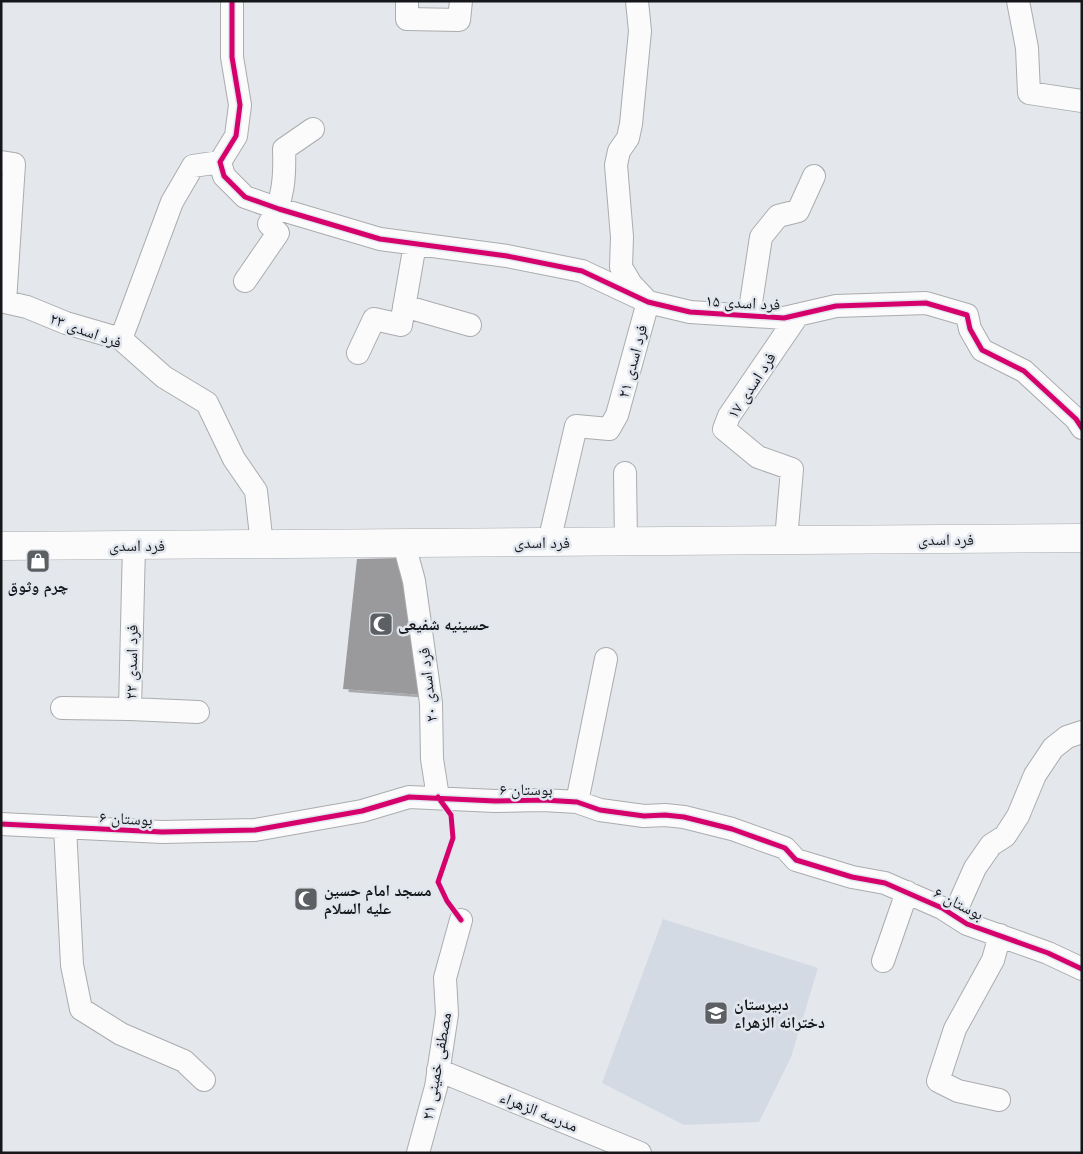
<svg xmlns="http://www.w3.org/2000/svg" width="1083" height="1154" font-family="Arial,'Noto Naskh Arabic',sans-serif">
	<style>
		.built { fill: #d4dae4 }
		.building { fill: #9a999b; filter: url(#shadow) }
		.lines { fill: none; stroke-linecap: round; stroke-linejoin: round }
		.minor-casing { stroke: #aaacae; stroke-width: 24 }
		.major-casing { stroke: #aaacae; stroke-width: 29 }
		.minor { stroke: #fbfbfc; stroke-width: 22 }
		.major { stroke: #fbfbfc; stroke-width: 28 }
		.cycleway-casing { stroke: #e1e6ee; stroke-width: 8 }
		.cycleway { stroke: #d6006c; stroke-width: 5 }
		.labels { text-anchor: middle; stroke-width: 5; stroke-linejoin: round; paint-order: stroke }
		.street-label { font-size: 16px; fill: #15171a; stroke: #e1e6ee }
		.poi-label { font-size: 16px; font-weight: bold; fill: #15171a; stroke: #e1e6ee; text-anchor: start }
	</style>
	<defs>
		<filter id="shadow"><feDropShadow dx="5.5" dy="3" stdDeviation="0" flood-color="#0004"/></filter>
	</defs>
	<rect width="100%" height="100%" fill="#e4e7eb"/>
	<path class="built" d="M663,919L818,968L791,1057L759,1122L684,1125L602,1083Z"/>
	<path class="building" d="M402,558L424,695L343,689L357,559Z"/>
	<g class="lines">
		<g class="minor-casing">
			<path id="minor" d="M232,1V57L240,105L236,136L220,162L224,176L245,197L279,209L380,239L507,256L582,271L648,302L690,312L784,318L836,306L926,303L967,315L970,329L982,350L1024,371L1076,419L1082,428
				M407,1V19L459,20L461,1
				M1018,1L1027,48L1029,93L1082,101
				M1,162L14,164L5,302L27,307L66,323L121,339L164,377L207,403L234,459L256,491L262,545
				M245,281L278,233L269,224C284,201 285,175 284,149L313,129
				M404,306L470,325
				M749,316L761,237L778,216L798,211L814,176
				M121,339L172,202L193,166L220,162
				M358,353L374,319L401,325L415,244
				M625,473L626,542
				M786,540L792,469L758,457L724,429L729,416L798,315
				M549,542L576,426L609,429L617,415L648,302L631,284L621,267L622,237L616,165L619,151L628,138L631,124L640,31L637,1
				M404,544L414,581L431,703L432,759L438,797
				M62,708L130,709L134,545
				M130,709L198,712
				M577,802L606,659
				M1,824L162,832L255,830L362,811L409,797L495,801L543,800L577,802L600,810L644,816L665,815L684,817L732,829L785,848L796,860L852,877L885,883L942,908L967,924L1048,953L1082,969
				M65,827L72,965L81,1009L121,1034L184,1061L204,1080
				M954,915L975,868L991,845L1005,836L1018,816L1035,775L1053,748L1067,737L1082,732
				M883,961L907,892
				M438,1070L640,1153
				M999,1100L958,1091L938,1081L955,1029L993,960L1000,935
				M418,1153L436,1087L447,1014L445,978L461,920"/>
		</g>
		<g class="major-casing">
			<path id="major" d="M1,546L1082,538"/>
		</g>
		<use href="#minor" class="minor"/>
		<use href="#major" class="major"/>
		<g class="cycleway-casing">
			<path id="cycleway" d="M232,1V57L240,105L236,136L220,162L224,176L245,197L279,209L380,239L507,256L582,271L648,302L690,312L784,318L836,306L926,303L967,315L970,329L982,350L1024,371L1076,419L1082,428
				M438,797L451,815L453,838L438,882L447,901L461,920
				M1,824L162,832L255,830L362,811L409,797L495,801L543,800L577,802L600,810L644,816L665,815L684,817L732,829L785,848L796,860L852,877L885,883L942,908L967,924L1048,953L1082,969"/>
		</g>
		<use href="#cycleway" class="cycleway"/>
	</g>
	<defs>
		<g id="shop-square" transform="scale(1.25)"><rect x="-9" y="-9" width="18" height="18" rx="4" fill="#5d6063" stroke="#e1e6ee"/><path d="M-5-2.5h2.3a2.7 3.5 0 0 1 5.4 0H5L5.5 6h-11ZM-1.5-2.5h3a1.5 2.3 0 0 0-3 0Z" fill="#fff"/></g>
		<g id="mosque-square" transform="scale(1.25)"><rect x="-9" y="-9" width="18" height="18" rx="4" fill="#5d6063" stroke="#e1e6ee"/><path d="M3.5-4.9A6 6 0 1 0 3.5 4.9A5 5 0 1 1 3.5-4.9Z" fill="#fff"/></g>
		<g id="school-square" transform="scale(1.25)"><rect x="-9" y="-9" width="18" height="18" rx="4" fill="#5d6063" stroke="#e1e6ee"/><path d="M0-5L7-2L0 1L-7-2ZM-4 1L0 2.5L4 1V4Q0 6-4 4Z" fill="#fff"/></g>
	</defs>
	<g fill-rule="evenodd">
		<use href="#shop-square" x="38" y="561"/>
		<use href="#mosque-square" x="381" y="624"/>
		<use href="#mosque-square" x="306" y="899"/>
		<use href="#school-square" x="716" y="1013"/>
	</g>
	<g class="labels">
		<g class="street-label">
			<text transform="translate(743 302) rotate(3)" y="6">فرد اسدی ۱۵</text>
			<text transform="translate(86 330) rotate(20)" y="6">فرد اسدی ۲۳</text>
			<text transform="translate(632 361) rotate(-75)" y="6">فرد اسدی ۲۱</text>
			<text transform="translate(751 385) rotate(-57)" y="6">فرد اسدی ۱۷</text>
			<text x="946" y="545">فرد اسدی</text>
			<text x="542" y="548">فرد اسدی</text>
			<text x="137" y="551">فرد اسدی</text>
			<text transform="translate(131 662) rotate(-89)" y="6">فرد اسدی ۲۲</text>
			<text transform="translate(427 685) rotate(-96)" y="6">فرد اسدی ۲۰</text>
			<text x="526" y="795">بوستان ۶</text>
			<text transform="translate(126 818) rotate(3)" y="6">بوستان ۶</text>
			<text transform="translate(959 903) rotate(27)" y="6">بوستان ۶</text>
			<text transform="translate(436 1066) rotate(-80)" y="6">مصطفی خمینی ۲۱</text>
			<text transform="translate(539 1111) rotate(22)" y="6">مدرسه الزهراء</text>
		</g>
		<g class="poi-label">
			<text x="38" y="592" text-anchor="middle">چرم وثوق</text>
			<text x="398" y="630">حسینیه شفیعی</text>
			<text x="324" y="896">مسجد امام حسین<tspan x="324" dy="18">علیه السلام</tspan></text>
			<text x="734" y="1010">دبیرستان<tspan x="734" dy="18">دخترانه الزهراء</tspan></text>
		</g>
	</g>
	<rect width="1083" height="1154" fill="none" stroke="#15171a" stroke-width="5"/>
</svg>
